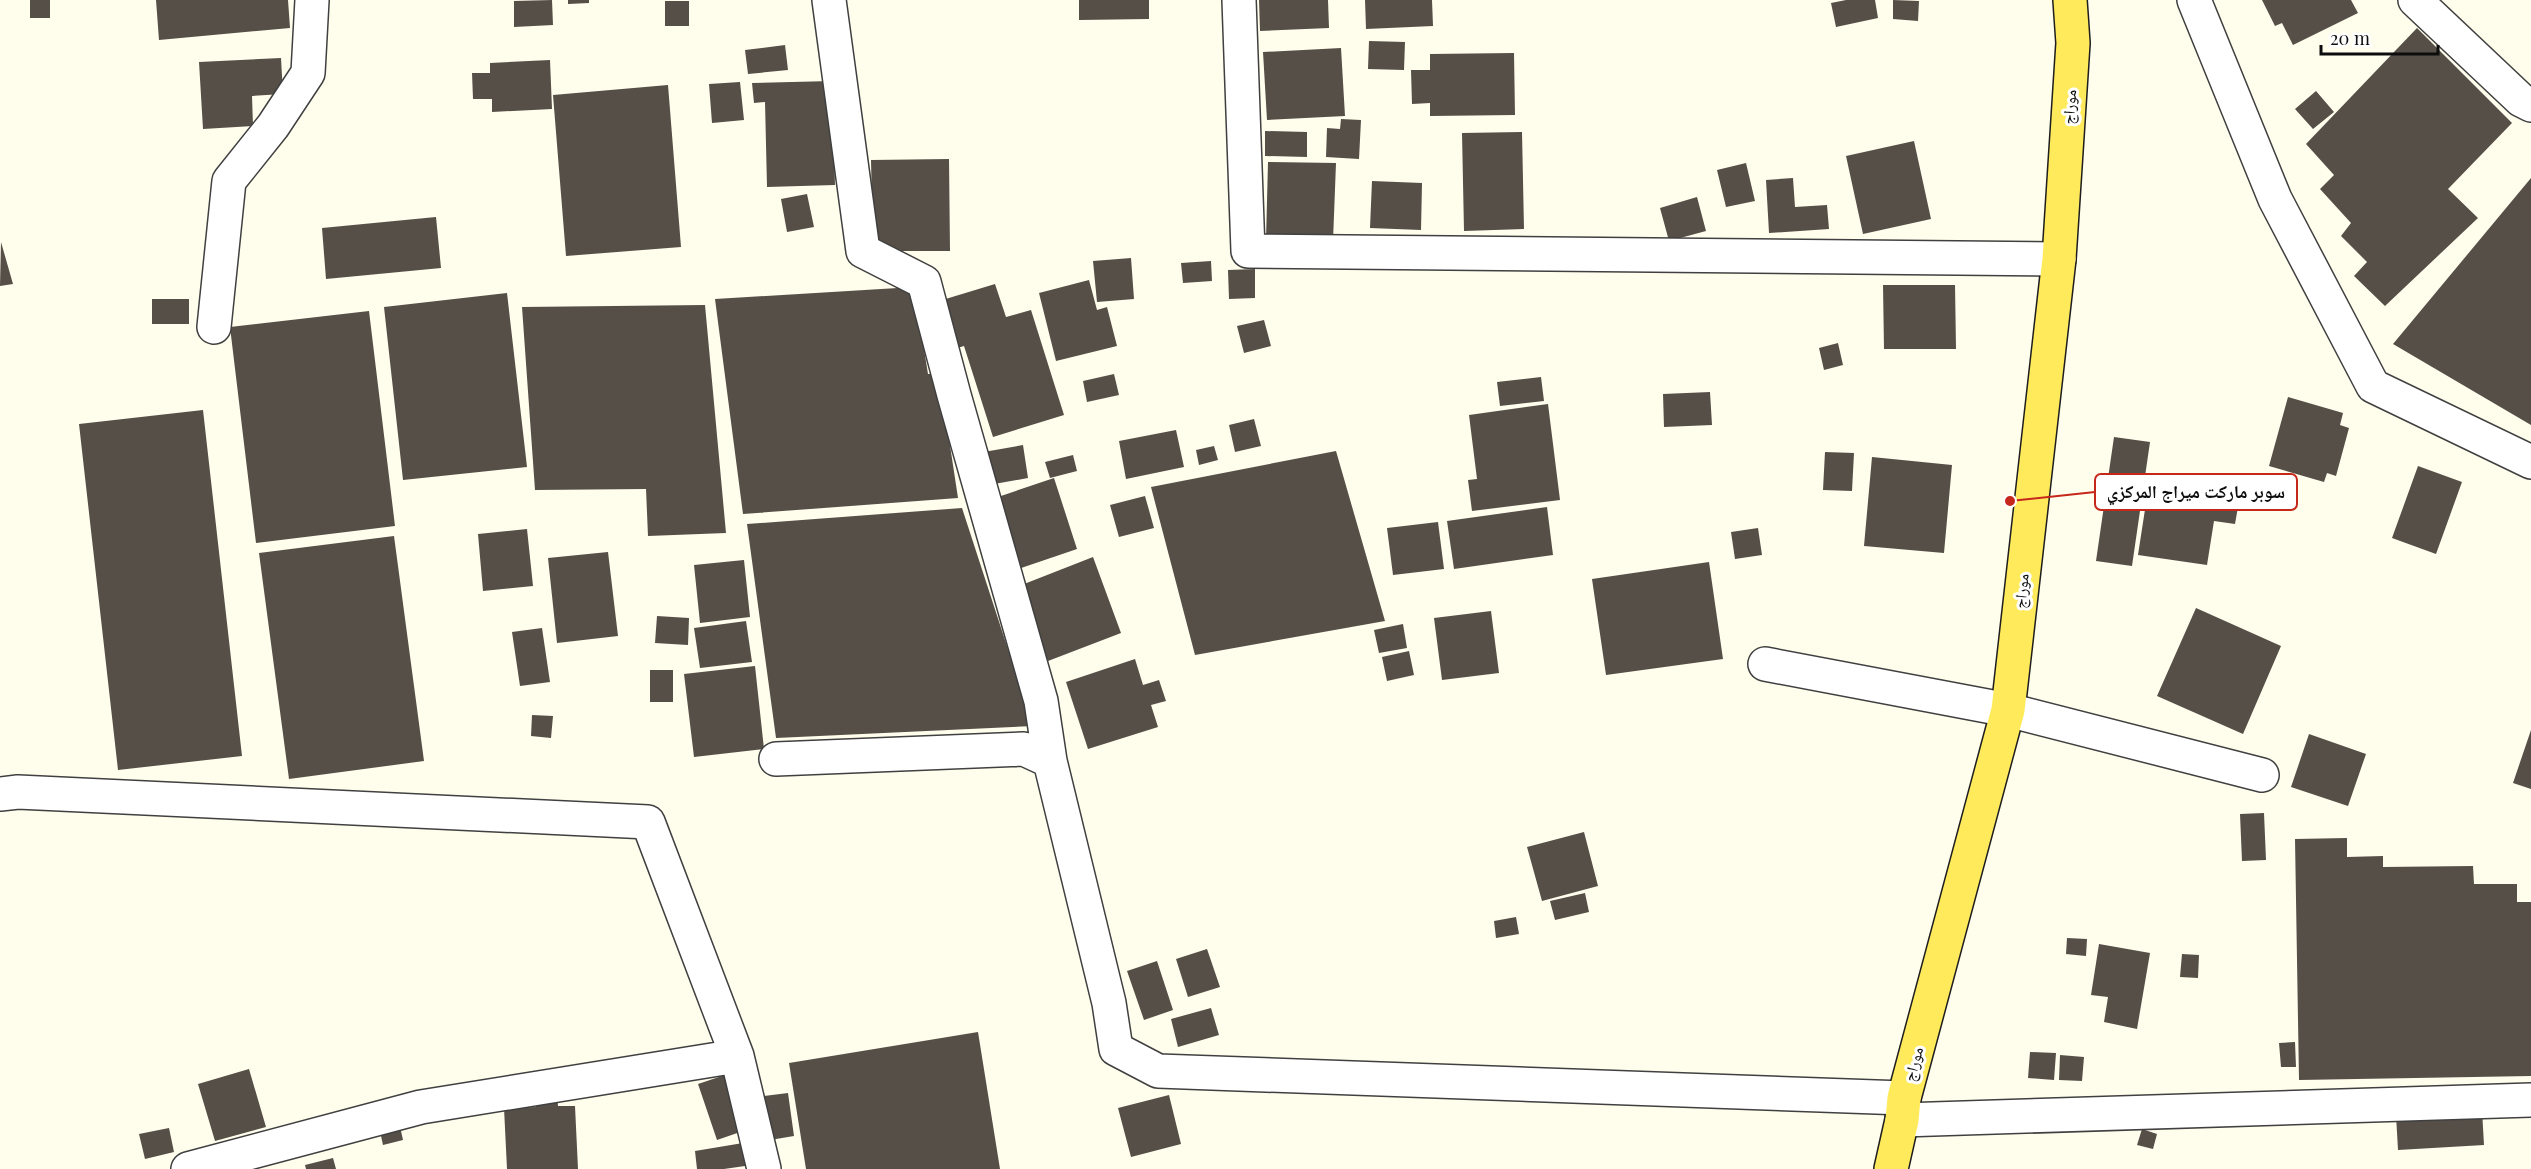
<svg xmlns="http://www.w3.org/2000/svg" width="2531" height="1169" font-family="'Playfair Display','Noto Naskh Arabic',serif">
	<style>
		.building { fill: #564f48 }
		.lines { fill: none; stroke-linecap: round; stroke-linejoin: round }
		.minor-casing { stroke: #404040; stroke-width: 36 }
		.major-casing { stroke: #1e1e1e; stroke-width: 36 }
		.minor { stroke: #fff; stroke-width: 33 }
		.major { stroke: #ffea5c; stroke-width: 33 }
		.labels { text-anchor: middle; stroke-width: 6; stroke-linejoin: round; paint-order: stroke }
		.street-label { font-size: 16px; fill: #0d0d0d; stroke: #fff }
		.leader { fill: none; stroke: #c6271b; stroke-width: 2 }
		.callout-dot { fill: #c6271b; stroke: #fff; stroke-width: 2 }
		.callout { fill: #fff; stroke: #c6271b; stroke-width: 2 }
		.callout-label { font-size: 18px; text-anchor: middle; font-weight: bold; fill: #0d0d0d }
	</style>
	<rect width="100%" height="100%" fill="#fffdec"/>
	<path class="building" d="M30,0H50V18H30Z
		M156,0H288L290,28L159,40Z
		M552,0L553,25L514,27V1Z
		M568,0H589V3L568,4Z
		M1079,0H1149V19L1079,20Z
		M1259,0H1328L1329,28L1260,31Z
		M1365,0H1432L1433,26L1366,29Z
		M1846,0H1875L1878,18L1836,27L1831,3Z
		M1893,0L1919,1L1918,21L1893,19Z
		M2262,0H2351L2358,13L2293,45L2282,23L2275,26Z
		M665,1H689V26H665Z
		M2417,28L2512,123L2448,189L2478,218L2385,306L2354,276L2367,262L2341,236L2351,223L2320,189L2334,175L2306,144Z
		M1369,41L1405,42L1404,70L1368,69Z
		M785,45L788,70L748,74L745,50Z
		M1341,48L1345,116L1267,120L1263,52Z
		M1514,53L1515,115L1430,116V103L1412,104L1411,70H1430V54Z
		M281,58L283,94L252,96L253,126L203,129L199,62Z
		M550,60L552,109L492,112V99H473L472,73H490V63Z
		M832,81L835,185L767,187L765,102L754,103L752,83Z
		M740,82L744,120L712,123L709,84Z
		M668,85L681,247L566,256L553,95Z
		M2316,91L2334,112L2313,129L2295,109Z
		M1341,119L1361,120L1359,159L1326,157L1327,128L1340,129Z
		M1265,131L1307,132V157L1265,156Z
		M1522,132L1524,229L1464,231L1462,133Z
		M1914,141L1931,219L1863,234L1846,156Z
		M949,159L950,251H873L871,160Z
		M1268,162L1336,163L1333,241L1266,240Z
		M1746,163L1755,201L1726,207L1717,170Z
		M1793,178L1795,207L1827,205L1829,229L1769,233L1766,180Z
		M2531,178V425L2393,344Z
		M1372,181L1422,183L1421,230L1370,228Z
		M807,194L814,227L787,232L781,199Z
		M1697,197L1706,231L1669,241L1660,208Z
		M436,217L441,268L326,279L322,228Z
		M1,242L13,284L0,286Z
		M1131,258L1134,299L1097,302L1093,261Z
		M1211,261L1212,281L1183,283L1181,263Z
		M1255,269V298L1229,299L1228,270Z
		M1089,280L1097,310L1107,307L1117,346L1056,361L1039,293Z
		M995,284L1006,317L1031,310L1064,415L993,437L964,346L954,349L939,301Z
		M1883,285H1955L1956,349H1884Z
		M914,287L928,374L939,373L958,498L743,514L715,299Z
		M507,293L527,467L403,480L384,307Z
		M152,299H189V324H152Z
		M705,305L726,533L648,536L646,489L535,490L522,307Z
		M369,311L395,526L256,543L230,327Z
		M1264,320L1271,346L1244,353L1237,326Z
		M1838,343L1843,365L1824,370L1819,348Z
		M1114,374L1119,395L1087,402L1083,381Z
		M1541,377L1544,401L1500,406L1497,382Z
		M1710,392L1712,425L1664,427L1663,394Z
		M2288,397L2343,413L2340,425L2349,428L2336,476L2327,473L2324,482L2269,466Z
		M1548,404L1560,500L1472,511L1468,480L1477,479L1469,415Z
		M203,410L242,756L118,770L79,424Z
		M1254,419L1261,446L1235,452L1229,425Z
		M1176,430L1184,467L1126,479L1119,441Z
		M2114,437L2150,442L2132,566L2096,561Z
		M1023,445L1028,478L983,486L978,453Z
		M1214,446L1218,460L1199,465L1196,450Z
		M1336,451L1385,621L1195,655L1151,487Z
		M1825,452L1854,453L1852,491L1823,490Z
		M1073,455L1077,471L1050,478L1045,462Z
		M1872,457L1952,465L1944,553L1864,546Z
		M2418,466L2462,482L2436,554L2392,538Z
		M2150,477L2241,490L2235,524L2214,521L2207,565L2138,555Z
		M1054,478L1077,549L1012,571L989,500Z
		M1145,496L1154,528L1119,537L1110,505Z
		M1547,507L1553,555L1454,569L1447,521Z
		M962,508L1033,726L776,738L747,524Z
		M1438,522L1444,569L1393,575L1387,528Z
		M1758,528L1762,555L1735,559L1731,532Z
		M527,529L533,586L483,591L478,534Z
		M394,536L424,761L289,779L259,553Z
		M608,552L618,636L557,643L548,558Z
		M1093,557L1121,633L1048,661L1019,586Z
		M744,560L750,617L700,623L694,565Z
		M1709,562L1723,659L1606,675L1592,579Z
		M2196,608L2281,646L2243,734L2157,696Z
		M1491,611L1499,673L1442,680L1434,618Z
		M657,616L689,618L688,645L655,643Z
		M746,621L752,662L700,668L694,628Z
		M1403,624L1407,648L1379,653L1374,630Z
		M542,628L550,682L520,686L512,632Z
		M1409,651L1414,675L1387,681L1382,657Z
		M1135,659L1143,685L1159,680L1166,701L1151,705L1158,727L1088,749L1066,682Z
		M755,666L764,749L694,757L684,674Z
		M650,670H673V702H650Z
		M532,715L553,716L551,738L531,736Z
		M2531,730V789L2513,783Z
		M2309,734L2366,754L2348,806L2291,787Z
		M2264,813L2266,860L2242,861L2240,814Z
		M1584,832L1598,886L1542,901L1527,847Z
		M2347,838V857L2383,856V867L2473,866L2474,884H2517V902H2531V1076L2299,1080L2295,839Z
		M1585,893L1589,912L1555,920L1550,901Z
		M1516,917L1519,934L1496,938L1494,921Z
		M2067,938L2087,939L2086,956L2066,954Z
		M2099,944L2150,953L2137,1029L2104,1022L2108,997L2091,995Z
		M1207,949L1220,987L1188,997L1176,959Z
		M2182,954L2199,955L2198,978L2180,977Z
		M1157,961L1173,1010L1144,1020L1127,971Z
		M1211,1008L1219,1035L1178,1047L1171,1019Z
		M978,1032L1000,1169H806L789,1063Z
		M2295,1042L2296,1067H2281L2279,1043Z
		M2030,1052L2056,1053L2054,1080L2028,1078Z
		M2060,1055L2084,1057L2082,1081L2059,1080Z
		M249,1069L266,1127L215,1141L198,1084Z
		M728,1074L746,1130L717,1140L698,1084Z
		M788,1093L794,1136L770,1140L764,1096Z
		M536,1094H557L558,1106H575L578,1169H507L504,1108L536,1107Z
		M1169,1095L1181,1144L1131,1157L1118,1108Z
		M2482,1110L2484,1145L2398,1150L2396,1115Z
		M399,1122L403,1140L383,1145L379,1127Z
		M169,1128L174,1152L145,1159L139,1134Z
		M2142,1129L2157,1134L2153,1149L2137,1145Z
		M749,1142L752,1165L724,1169H697L695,1151Z
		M333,1158L336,1169H306L305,1165Z"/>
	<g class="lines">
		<g class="minor-casing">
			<path id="minor" d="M829,0L863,251L924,282L954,395L1041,701L1050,761
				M1239,0L1248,251L2059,259
				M2194,0L2275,199L2373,386L2531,462
				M2415,0L2521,100L2531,105
				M214,327L229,181L273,126L308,73L312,0
				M1765,664L2008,710L2262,775
				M776,759L1024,749L1050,761L1109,1003L1116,1049L1158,1071L1904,1098
				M0,794L18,792L648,822L737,1056L764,1169
				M1902,1120L2531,1100
				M188,1169L421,1107L737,1056"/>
		</g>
		<g class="major-casing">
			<path id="major" d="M1891,1169L1902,1120L1904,1098L2008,710L2059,259L2073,43L2070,0"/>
		</g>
		<use href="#minor" class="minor"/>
		<use href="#major" class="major"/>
	</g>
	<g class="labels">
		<g class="street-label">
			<text transform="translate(2069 107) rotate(-86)" y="6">موراج</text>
			<text transform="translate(2021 591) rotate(-84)" y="6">موراج</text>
			<text transform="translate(1913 1064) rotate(-75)" y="6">موراج</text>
		</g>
	</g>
	<path class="leader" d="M2010 501L2095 492"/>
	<circle class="callout-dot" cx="2010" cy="501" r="6"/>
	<rect class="callout" x="2095" y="474" width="202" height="36" rx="6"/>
	<g class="callout-label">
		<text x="2196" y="498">سوبر ماركت ميراج المركزي</text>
	</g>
	<path d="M2321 45v9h117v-9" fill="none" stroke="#0d0d0d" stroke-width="3"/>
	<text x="2330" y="45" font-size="18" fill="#0d0d0d" stroke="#ffffff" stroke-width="4.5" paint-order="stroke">20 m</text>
</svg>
